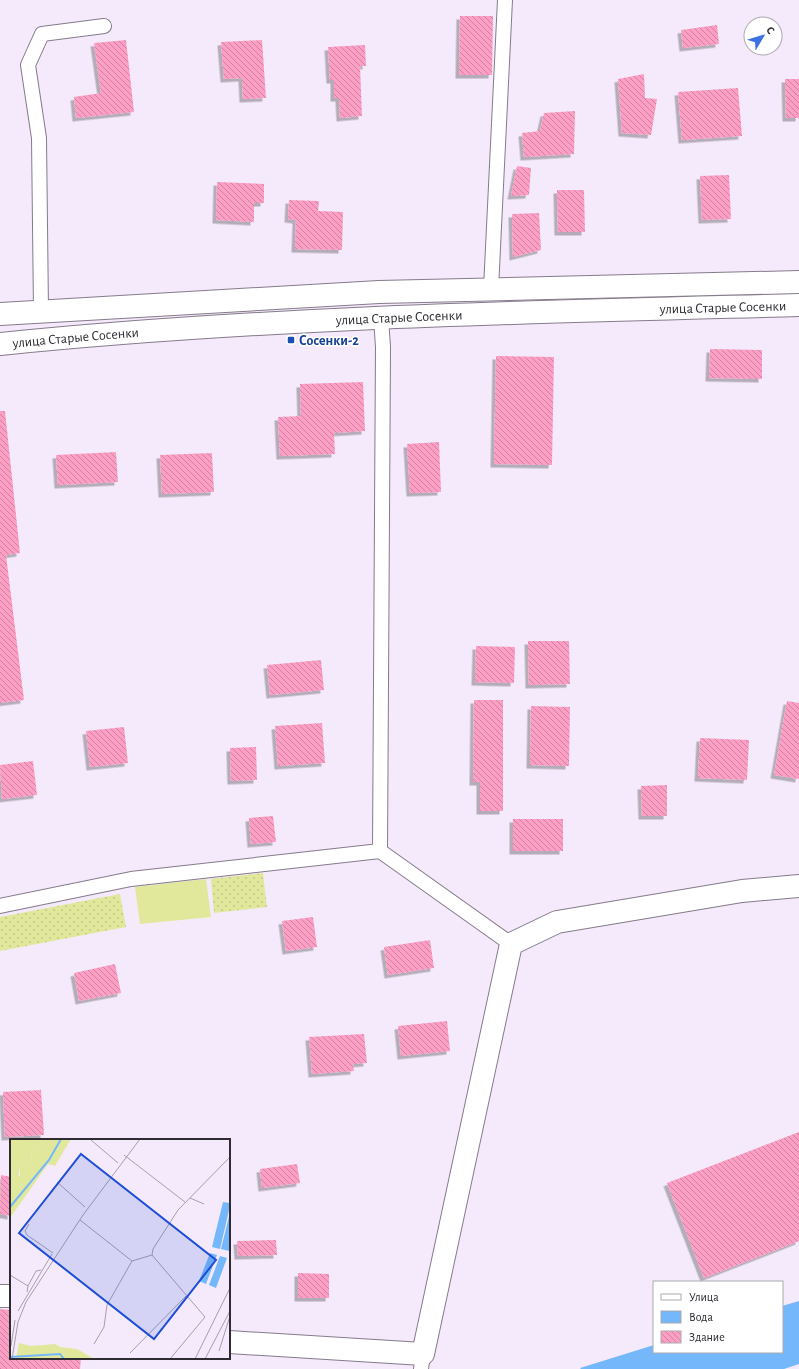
<svg xmlns="http://www.w3.org/2000/svg" width="799" height="1369" font-family="'Alegreya Sans',sans-serif">
	<style>
		.grass { fill: url(#grass-dots) }
		.pitch { fill: #e1e89b }
		.water { fill: #75b7fb }
		.building { fill: url(#building-back-hatch); filter: url(#shadow) }
		.lines { fill: none; stroke-linecap: round; stroke-linejoin: round }
		.lane-casing { stroke: #857b8b; stroke-width: 16 }
		.street-casing { stroke: #857b8b; stroke-width: 24 }
		.secondary-casing { stroke: #857b8b; stroke-width: 24 }
		.lane { stroke: #fff; stroke-width: 14 }
		.street { stroke: #fff; stroke-width: 22 }
		.secondary { stroke: #fff; stroke-width: 22 }
		.transit-dot { fill: #1a4fb4; stroke: #fff; stroke-width: 1.5 }
		.labels { text-anchor: middle; stroke-width: 3; stroke-linejoin: round; paint-order: stroke }
		.street-label { font-size: 14px; fill: #2f2b32; stroke: #fff }
		.transit-label { font-size: 14px; font-weight: bold; fill: #164399; stroke: #fff; text-anchor: start }
		.inset-river { fill: none; stroke: #75b7fb; stroke-width: 2 }
		.inset-road { fill: none; stroke: #a69eab; stroke-width: 1 }
		.view { fill: #1d4ed8; fill-opacity: 0.15; stroke: #1d4ed8; stroke-width: 2 }
		.inset-edge { fill: none; stroke: #2f2b32; stroke-width: 2 }
	</style>
	<defs>
		<pattern id="grass-dots" width="8" height="8" patternUnits="userSpaceOnUse"><rect width="8" height="8" fill="#e1e89b"/><path d="M2 2h.1M6 6h.1" fill="none" stroke="#c1c786" stroke-width="1.8" stroke-linecap="round"/></pattern>
		<pattern id="building-back-hatch" width="6" height="6" patternUnits="userSpaceOnUse"><rect width="6" height="6" fill="#fd9fc5"/><path d="M-1 5l2 2M0 0l6 6M5-1l2 2" fill="none" stroke="#cd82a1"/></pattern>
		<filter id="shadow"><feDropShadow dx="-3.5" dy="3.5" stdDeviation="0" flood-color="#0004"/></filter>
	</defs>
	<rect width="100%" height="100%" fill="#f5eafb"/>
	<path class="grass" d="M263,873L267,907L214,913L211,879Z
		M120,894L126,927L0,951V917Z"/>
	<path class="pitch" d="M206,879L211,917L140,924L135,887Z"/>
	<path class="water" d="M799,1301V1364L784,1369H581L580,1368L654,1345V1352H782V1306Z"/>
	<path class="building" d="M460,16H493L492,75H459Z
		M717,25L719,44L683,48L681,30Z
		M126,40L134,112L76,118L74,97L101,93L94,43Z
		M262,40L266,98L243,99L242,78L224,79L221,42Z
		M365,45L366,66H360L362,116L340,118L339,98H334V80H330L328,47Z
		M644,74L645,98L657,99L651,135L622,133L618,79Z
		M785,79H799V118H786Z
		M738,88L742,136L682,140L678,92Z
		M575,111L574,154L524,157L522,133L540,131L544,113Z
		M517,166L531,168L529,195L511,196Z
		M729,175L731,219L702,220L700,176Z
		M217,182L264,184V203H254V222L216,220Z
		M557,190H584L585,232H558Z
		M289,200L319,201L318,211L343,212L342,250L295,249L296,220L288,219Z
		M539,213L541,250L513,257L512,214Z
		M710,349L762,350V379L709,378Z
		M496,356L554,357L552,465L494,464Z
		M363,382L365,431L334,433L335,454L280,456L278,417L301,416L300,384Z
		M0,411H5L20,553L6,555L24,700L0,703Z
		M439,442L441,492L410,493L407,444Z
		M116,452L118,482L58,485L56,455Z
		M212,453L214,492L162,494L160,455Z
		M528,641H569L570,684L529,685Z
		M476,646L515,647L514,683L475,682Z
		M321,660L324,690L270,695L267,665Z
		M474,700H503V811H480V782H473Z
		M787,701L799,703V779L774,775Z
		M531,706L570,707L569,766L530,765Z
		M322,723L325,763L278,766L275,726Z
		M124,727L128,763L90,767L86,731Z
		M700,738L749,740L747,780L698,778Z
		M256,747L257,780L231,781L230,748Z
		M33,761L37,795L2,799L0,765Z
		M667,785V816H642L641,786Z
		M273,816L276,842L251,844L249,818Z
		M513,819H563V851H513Z
		M313,917L317,947L286,951L282,921Z
		M430,940L434,968L388,975L384,947Z
		M115,964L121,993L79,1001L74,973Z
		M447,1021L450,1051L401,1056L398,1026Z
		M364,1034L367,1063L353,1064L354,1071L312,1074L309,1037Z
		M41,1090L44,1135L5,1137L3,1092Z
		M799,1132V1241L704,1278L667,1183Z
		M297,1164L300,1183L262,1188L260,1169Z
		M1,1175L11,1177V1216L0,1214Z
		M276,1240L277,1255L238,1256L237,1241Z
		M298,1273L329,1274V1298H298Z
		M0,1309L11,1310V1358H81L80,1369H0Z"/>
	<g class="lines">
		<g class="lane-casing">
			<path id="lane" d="M491,289L505,0
				M41,311L39,138L28,65L42,34L104,26
				M380,851L383,347L381,318
				M0,906L131,879L380,851L511,944
				M421,1369L423,1354"/>
		</g>
		<g class="street-casing">
			<path id="street" d="M0,1296H11
				M229,1342L423,1354L511,944L557,922L742,891L799,886"/>
		</g>
		<g class="secondary-casing">
			<g id="secondary">
				<path d="M0,314L379,292L799,282"/>
				<path id="s1" d="M0,344C265,317 533,312 799,305"/>
			</g>
		</g>
		<use href="#lane" class="lane"/>
		<use href="#street" class="street"/>
		<use href="#secondary" class="secondary"/>
	</g>
	<rect class="transit-dot" x="287" y="336" width="8" height="8" rx="2"/>
	<g class="labels">
		<g class="street-label">
			<text dy="5" stroke="none"><textPath href="#s1" startOffset="724">улица Старые Сосенки</textPath></text>
			<text dy="5" stroke="none"><textPath href="#s1" startOffset="400">улица Старые Сосенки</textPath></text>
			<text dy="5" stroke="none"><textPath href="#s1" startOffset="76">улица Старые Сосенки</textPath></text>
		</g>
		<g class="transit-label">
			<text x="299" y="345">Сосенки-2</text>
		</g>
	</g>
	<g transform="translate(10 1139)">
		<rect width="220" height="220" fill="#f5eafb"/>
		<path d="M0,0H32L29,9L22,14L21,23L10,28L7,47L0,52Z" fill="#e1e89b"/>
		<path d="M32,0H61L45,27L38,25L0,79V52L6,47L3,39L10,37V28L21,23L22,14L29,9ZM9,204L21,207L45,205L50,208L67,210L84,220H6Z" fill="#e1e89b"/>
		<path d="M213,63L220,64V67L210,110L202,108ZM220,73V108L219,112L211,110ZM200,114L207,116L196,145L189,142ZM210,117L217,119L206,149L199,146Z" fill="#75b7fb"/>
		<path class="inset-river" d="M0,68L39,21L51,0M0,218L50,215L54,220"/>
		<path class="inset-road" d="M81,1L108,24M114,16L175,63M47,43L75,68M180,59L194,65M70,81L122,122M19,85L15,92L17,96L43,114M0,136L18,147M17,153L18,147L26,132L31,131M8,172L42,115M84,205L94,188L97,166L122,122L142,116M1,207L5,181M209,212L220,177M120,214L176,157M2,220L8,183L16,163L73,76L130,0M160,220L195,178L142,116L143,110L168,71L220,18M185,220L220,149M195,220L220,172"/>
		<path class="view" d="M71,15L206,121L144,200L9,94Z"/>
		<rect width="220" height="220" class="inset-edge"/>
	</g>
	<rect x="653" y="1281" width="130" height="72" fill="#ffffff" stroke="#acaaad"/>
	<rect x="661" y="1294" width="20" height="6" fill="#ffffff" stroke="#acaaad"/>
	<text x="689" y="1301" font-size="12" fill="#2f2b32">Улица</text>
	<rect x="661" y="1311" width="20" height="12" fill="#75b7fb" stroke="#acaaad"/>
	<text x="689" y="1321" font-size="12" fill="#2f2b32">Вода</text>
	<rect x="661" y="1331" width="20" height="12" fill="url(#building-back-hatch)" stroke="#acaaad"/>
	<text x="689" y="1341" font-size="12" fill="#2f2b32">Здание</text>
	<g transform="translate(763 36) rotate(52)"><circle r="19" fill="#ffffff" stroke="#acaaad"/>
	<path d="M0-3L7 15L0 10L-7 15Z" fill="#3d72e2"/>
	<text y="-6" font-size="11" font-weight="bold" text-anchor="middle" fill="#2f2b32">С</text>
	</g>
</svg>
